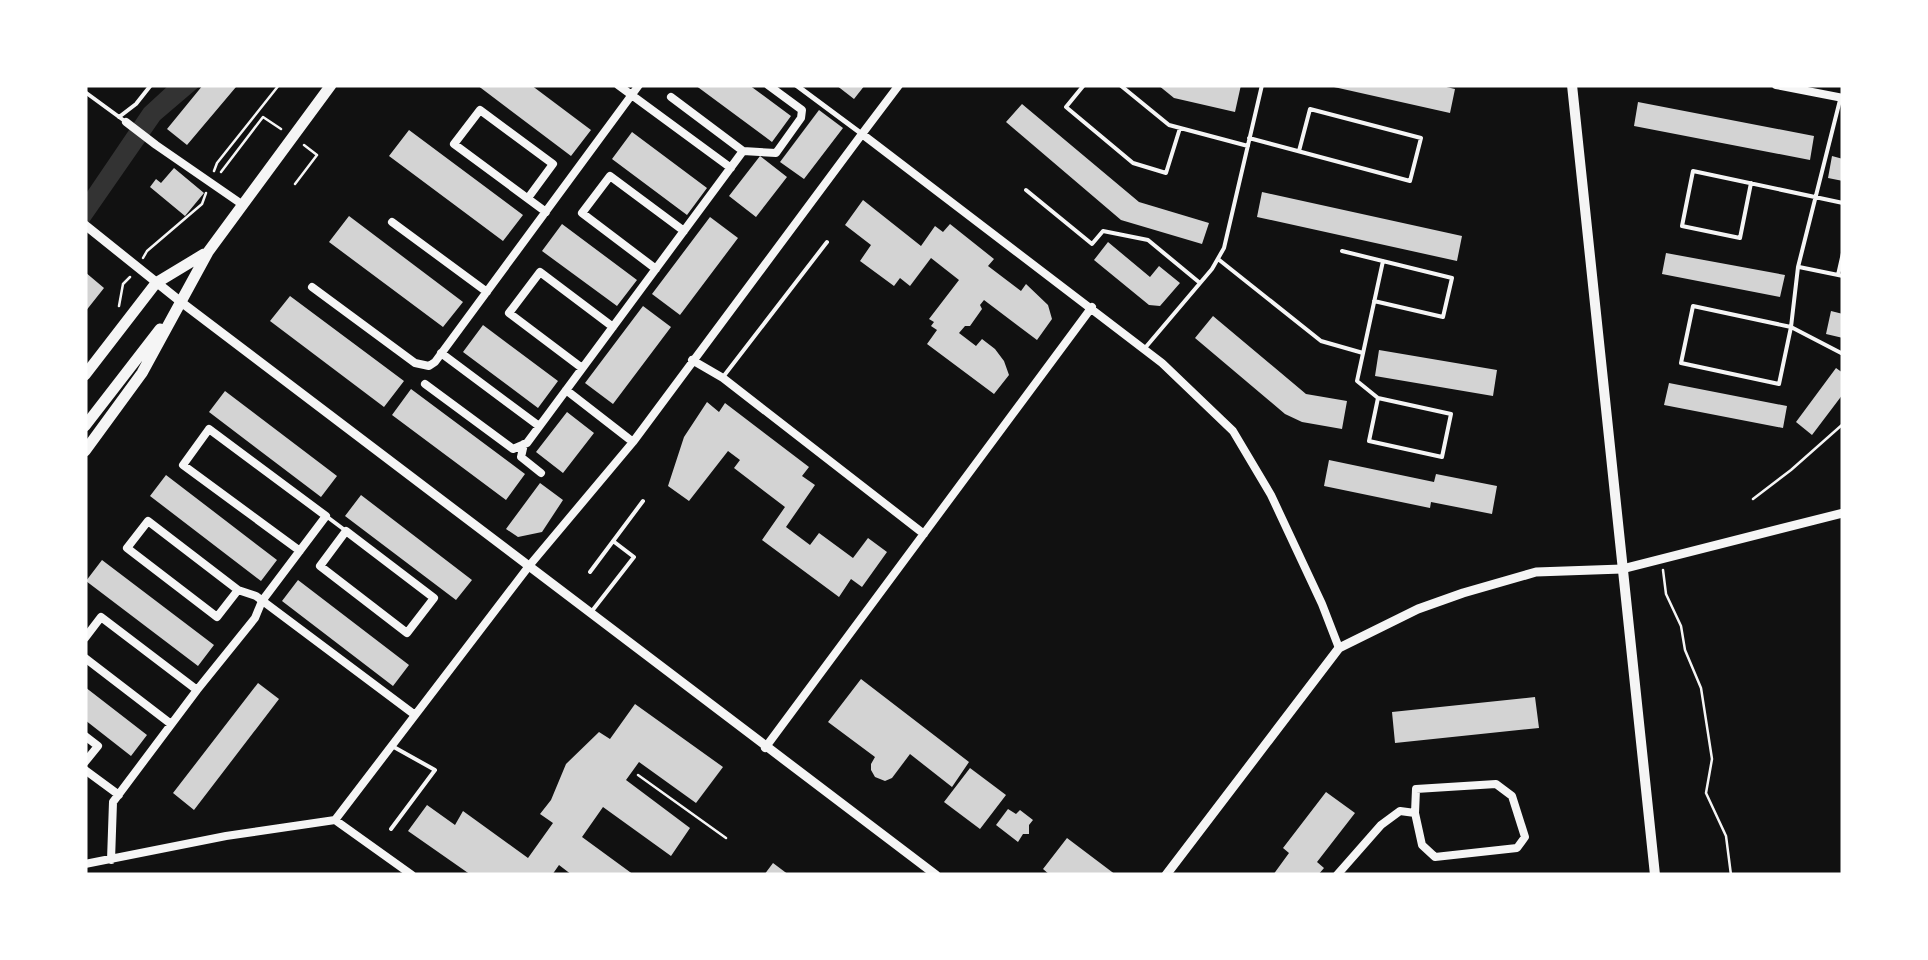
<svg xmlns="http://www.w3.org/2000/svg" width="1928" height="960" font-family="Helvetica,sans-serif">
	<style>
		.water { fill: #333 }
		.building { fill: #d3d3d3 }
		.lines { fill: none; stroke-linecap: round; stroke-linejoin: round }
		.path { stroke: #f5f5f5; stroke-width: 2.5 }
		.service { stroke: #f5f5f5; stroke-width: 4 }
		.pedestrian { stroke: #f5f5f5; stroke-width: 5 }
		.minor { stroke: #f5f5f5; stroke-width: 8 }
		.tertiary { stroke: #f5f5f5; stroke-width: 9 }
		.secondary { stroke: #f5f5f5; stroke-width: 10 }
		.primary { stroke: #f5f5f5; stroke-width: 11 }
	</style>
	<rect width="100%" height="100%" fill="#111"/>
	<path class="water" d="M169,85H201L160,120L85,228V195L144,108Z"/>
	<path class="building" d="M203,85L236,87L187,145L167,129Z
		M477,85H531L591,130L571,156Z
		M695,85H749L791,116L772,142Z
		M836,85H865L854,99Z
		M1158,85H1241L1235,112L1174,98Z
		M1325,85H1438L1455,89L1450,113Z
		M1638,102L1814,136L1810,160L1634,126Z
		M1022,104L1139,202L1209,223L1202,244L1121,220L1006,122Z
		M819,110L843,128L804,179L780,162Z
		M409,130L523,215L503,241L389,156Z
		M632,132L707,188L687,215L612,159Z
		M760,156L787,177L756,217L729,196Z
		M1832,156L1843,159V181L1828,178Z
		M174,168L204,193L185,216L150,187L156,179L161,183Z
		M1262,192L1462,236L1457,261L1257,217Z
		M863,200L921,246L935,226L943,232L950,224L994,259L988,266L1021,291L1026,284L1048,305L1052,319L1037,340L984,300L980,305L982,309L970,326H965L959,333L976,346L982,339L995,349L1004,361L1009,375L994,394L927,344L937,330L931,326L934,322L929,319L959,280L931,258L910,286L900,278L894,286L860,261L871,245L845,225Z
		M349,216L463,302L443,327L329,242Z
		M710,217L738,238L680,315L652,294Z
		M562,224L637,280L617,306L542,251Z
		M1108,242L1150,277L1159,266L1180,283L1160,306L1149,305L1094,260Z
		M1666,253L1785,275L1780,297L1662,274Z
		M85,272L104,288L85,312Z
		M290,296L404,381L384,407L270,321Z
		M643,306L671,327L613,404L585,383Z
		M1831,311L1843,314V338L1826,334Z
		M1213,316L1306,394L1347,401L1342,429L1302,422L1285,414L1195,338Z
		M483,325L558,381L538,408L463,352Z
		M1379,350L1497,370L1493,396L1375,376Z
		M1836,368L1843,373V394L1812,435L1796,422Z
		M1669,383L1787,406L1783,428L1664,405Z
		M411,389L525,474L506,500L392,415Z
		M225,391L337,476L321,497L209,412Z
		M707,402L719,412L725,403L809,467L802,476L815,485L786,527L810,545L819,533L853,558L868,538L887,552L862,587L851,579L839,597L762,540L785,507L734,468L740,460L728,451L689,501L668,486L684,437Z
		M567,412L594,433L563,473L536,452Z
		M1329,460L1434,482L1436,474L1497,486L1492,514L1431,502L1430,508L1324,486Z
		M166,475L277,560L261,581L150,496Z
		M540,483L563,500L542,532L518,537L506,529Z
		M361,495L472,580L456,600L345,516Z
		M102,560L214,645L198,666L86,581Z
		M298,580L409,665L393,686L282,601Z
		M861,679L969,762L952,787L910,754L892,778L885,781L875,777L871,770V764L875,757L828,722Z
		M258,683L279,699L194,810L173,793Z
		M85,687L147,735L131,756L85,720Z
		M1535,697L1539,728L1395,743L1392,712Z
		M635,704L723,767L696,803L639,762L626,780L690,828L671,856L603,807L582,837L634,875H572L559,865L552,875H471L408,831L427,805L455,825L463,811L528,858L553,823L540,814L551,800L566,764L599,732L610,739Z
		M970,768L1006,795L980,829L944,802Z
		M1326,792L1355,813L1317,862L1324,868L1318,875H1273L1289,853L1283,848Z
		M1008,809L1016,814L1020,810L1033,820L1029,825V834H1023L1018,842L996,825Z
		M1067,838L1116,875H1050L1043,869Z
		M773,863L789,875H764Z"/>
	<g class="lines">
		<path class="path" d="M214,171L217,163L279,85
			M221,172L263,117L281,129
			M295,184L317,155L304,145
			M143,258L147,251L202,204L206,193
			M119,306L123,284L130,277
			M1753,499L1791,470L1843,424
			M1663,570L1666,594L1681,626L1685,650L1701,688L1712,759L1706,793L1726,836L1731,875
			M638,775L726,838"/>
		<path class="service" d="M1084,85L1066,107L1133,163L1166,173L1180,128
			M1120,85L1169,125L1248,146
			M85,92L126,122
			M1840,100L1798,267L1791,327L1843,354
			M119,117L136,104L151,85
			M1249,138L1410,181L1421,138L1310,109L1299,151
			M1751,183L1740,238L1682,226L1693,171L1843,203
			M1026,190L1092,244L1103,231L1148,240L1200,283
			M1342,251L1452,278L1443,317L1374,301
			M1218,259L1321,341L1363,353
			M1799,267L1843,276
			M1838,275L1843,253
			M1693,306L1791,327L1779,384L1681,363Z
			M1145,348L1212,269L1224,248L1262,85
			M723,377L827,242
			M1378,398L1451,414L1442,457L1369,441Z
			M1378,398L1357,381L1383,261
			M326,516L346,531
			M590,572L643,501
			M592,611L634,557L613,541
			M391,829L435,770L392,746"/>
		<path class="pedestrian" d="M796,85L862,134"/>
		<path class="minor" d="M618,85L731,168
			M1776,85L1843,98
			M671,97L743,151L776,153L801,118L802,110L768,85
			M126,122L156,145L243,205
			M862,134L899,85
			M528,198L553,164L480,110L454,144L546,212
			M392,222L487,292
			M656,269L582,213L610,176L684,231
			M312,287L415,363L429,366L435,362L639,85
			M441,353L539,426
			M692,360L723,378L924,534
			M582,368L509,313L540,272L613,327
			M425,384L513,449L527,443L743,151
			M566,390L633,442
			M524,444L521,457L541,473
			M346,531L434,598L407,633L320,566Z
			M238,590L217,617L127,548L148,521L238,590L256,596L415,715
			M85,638L101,617L197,690
			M85,658L171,724
			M85,736L98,746L85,762
			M765,748L1092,307
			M85,770L119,795
			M1496,784L1512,796L1525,837L1517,848L1435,857L1422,845L1415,813L1416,789Z
			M335,820L529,566L633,442L862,134L1162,363L1233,431L1271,495L1322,604L1339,648
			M111,860L113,802L197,690L255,618L262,601L326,516L209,429L183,465L300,551
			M85,864L226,836L335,820L412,875
			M1337,875L1381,825L1400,811L1415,813"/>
		<path class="tertiary" d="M85,225L181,302L936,875
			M1166,875L1339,648L1418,609L1463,593L1536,572L1622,569L1843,513"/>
		<path class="secondary" d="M1572,85L1655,875"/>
		<path class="primary" d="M85,375L156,283L204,254
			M85,426L160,329
			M85,451L142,373L208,252L331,85"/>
	</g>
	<rect width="1928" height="960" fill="none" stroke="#ffffff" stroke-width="175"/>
</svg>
